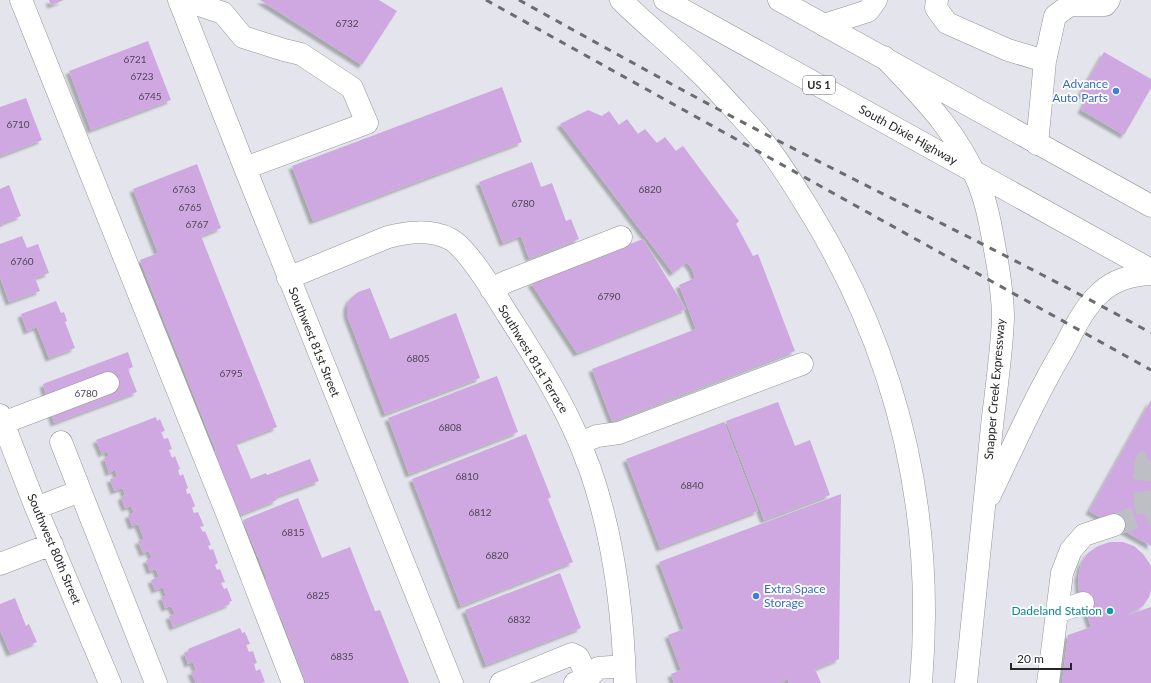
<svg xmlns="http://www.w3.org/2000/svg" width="1151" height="683" font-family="Lato,sans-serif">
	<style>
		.building { fill: #cfa8e1; filter: url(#shadow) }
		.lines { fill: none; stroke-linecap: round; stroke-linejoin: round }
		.minor-tunnel { stroke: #bebfc5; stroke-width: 22; stroke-dasharray: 22 11; stroke-linecap: butt }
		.minor-casing { stroke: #93949a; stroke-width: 23 }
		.highway-casing { stroke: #93949a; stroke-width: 23 }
		.minor { stroke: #fff; stroke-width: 22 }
		.highway { stroke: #fff; stroke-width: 22 }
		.rail { stroke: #6b6c70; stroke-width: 3; stroke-dasharray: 7 7; stroke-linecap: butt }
		.shop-dot { fill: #3f7fe0; stroke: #fff; stroke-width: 1.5 }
		.culture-dot { fill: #0f9aa8; stroke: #fff; stroke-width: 1.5 }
		.labels { text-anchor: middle; stroke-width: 3.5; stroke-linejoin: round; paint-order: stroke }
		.number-label { font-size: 10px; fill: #504757 }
		.shield { fill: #fff; stroke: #676869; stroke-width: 1 }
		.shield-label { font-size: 11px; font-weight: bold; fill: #262729 }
		.shop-label { font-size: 12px; fill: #366cbe; stroke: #fff; text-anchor: end }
		.street-label { font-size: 12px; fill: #262729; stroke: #fff }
		.culture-label { font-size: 12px; fill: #0d838f; stroke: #fff; text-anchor: end }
	</style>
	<defs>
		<filter id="shadow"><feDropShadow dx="-3.5" dy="3.5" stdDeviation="1" flood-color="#0004"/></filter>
	</defs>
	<rect width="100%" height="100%" fill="#e4e5ec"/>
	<path class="building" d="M49,0H64L51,5Z
		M260,0H379L397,11L362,65Z
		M148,41L171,100L91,130L69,71Z
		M1104,52L1151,79V88L1124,135L1081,110L1087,98L1080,94Z
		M502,87L522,142L313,221L292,166Z
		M26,98L42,140L0,156V107Z
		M588,110L602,116L609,111L619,125L627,119L638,134L645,129L657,143L665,137L676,151L683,146L739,221L736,224L753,256L758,254L795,351L612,421L592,369L696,329L679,285L695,278L692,269L687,262L673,273L560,124Z
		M532,162L541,187L552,183L566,221L571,219L579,239L529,258L521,236L503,243L479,182Z
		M197,164L221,228L201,236L277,427L236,443L251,479L266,473L267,475L310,459L319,481L275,497L277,500L237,516L212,453L216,451L140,260L158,253L133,189Z
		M9,185L21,216L2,223L3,226L0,227V189Z
		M22,236L27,248L38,244L49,273L35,278L40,291L9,302L0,277V244Z
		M643,239L686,309L577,353L531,283Z
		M370,288L390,339L456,313L480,378L385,414L347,315V306L350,299L358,292Z
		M56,301L61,313L64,312L67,321L65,322L75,348L49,358L37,327L27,331L21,314Z
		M128,352L133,367L128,369L137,392L54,423L43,384Z
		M497,376L518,432L409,474L388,418Z
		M1151,400V546L1089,511Z
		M778,402L795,446L810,440L830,495L764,520L726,421Z
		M156,417L157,421L160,419L165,431L161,432L164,439L168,438L172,449L169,450L172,458L175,456L180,469L178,470L180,476L183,474L188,488L186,489L187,494L190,493L195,506L192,508L194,513L198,512L204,526L200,527L203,532L205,531L211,545L208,546L210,550L213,549L218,563L215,565L217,570L220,569L225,582L221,583L224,589L227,588L232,601L229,602L230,604L173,627L169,616L175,614L171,606L165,608L161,597L166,596L163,587L155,590L151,580L159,577L156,569L150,571L146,560L152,558L149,551L143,553L138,541L144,539L138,524L132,526L128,515L134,513L131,506L125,508L121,497L125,495L123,488L114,491L110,479L117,477L115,470L109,473L104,458L109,456L107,451L102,454L96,440Z
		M724,422L758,511L660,548L626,459Z
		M526,434L551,497L548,499L573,562L461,606L412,479Z
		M841,494L839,659L815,669L821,683H789L788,679L778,683H674L671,674L681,670L668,635L684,629L659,562Z
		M298,498L322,558L350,547L375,611L380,610L409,683H306L281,617L278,619L263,581L267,579L243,520Z
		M1110,542H1123L1134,546L1143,554L1150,564L1151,568V591L1149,597L1143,606L1127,615L1151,607V683H1062L1068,635L1091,627L1079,591L1078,577L1081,564L1088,553L1098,546Z
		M560,573L581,628L486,665L465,610Z
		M15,598L26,626L29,624L37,642L10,653L0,630V604Z
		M240,628L242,633L245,632L250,644L246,645L249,652L253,651L257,663L254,664L256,671L260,669L265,682L261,683H201L200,682L196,683L191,672L196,670L193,662L188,664L184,653L189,651L188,649Z"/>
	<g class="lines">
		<path class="minor-tunnel" d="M1147,513L1143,486L1146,461L1151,458
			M1114,525L1151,512"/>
		<g class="minor-casing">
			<path id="minor" d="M21,0L230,521L293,683
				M179,0L245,168L452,683
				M185,0L223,13L243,37L284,50L301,54L352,88L367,123L245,168
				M937,0L936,8L947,23L1008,50L1045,61L1037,144
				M824,25L868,11L876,0
				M1045,61L1055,16L1070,5H1105L1109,0
				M288,278L388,237C408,232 430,229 450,239C468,248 496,296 508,315C534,356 560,396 579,441C583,450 586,460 590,469C614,538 623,611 625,683
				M491,289L508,281L621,237
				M0,415L36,508L110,683
				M3,423L108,383
				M61,442L156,683
				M580,443L597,436L619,433L802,364
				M36,508L80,491
				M0,564L52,544
				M1057,612L1083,603
				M501,683L572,654L578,657L588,678
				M575,683L588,678L598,668L624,666
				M1048,683L1062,573L1071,550L1084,535L1114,525"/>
		</g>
		<g class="highway-casing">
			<path id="highway" d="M621,0C645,24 672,45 696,69C710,82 723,97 736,111C745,121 754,130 762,140C782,164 798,192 814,218C900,361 935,518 921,683
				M665,0L1151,270
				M779,0L1151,206
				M884,57C923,98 957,131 979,184C986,202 990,221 993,239C998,265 1003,292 1003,318C1002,346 998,374 995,401C992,423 990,445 988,468C981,539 974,611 966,683
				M990,495C1014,445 1036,395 1064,348C1074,329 1084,307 1101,292C1115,279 1132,275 1151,274"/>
		</g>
		<use href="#minor" class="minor"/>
		<use href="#highway" class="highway"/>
		<path class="rail" d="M486,0L1151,370
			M519,0C615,53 711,107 810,157C924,215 1039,271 1151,333"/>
	</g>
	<g class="shop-dot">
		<circle cx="1116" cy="91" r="4"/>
		<circle cx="756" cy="596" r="4"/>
	</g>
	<circle class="culture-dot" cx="1110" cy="611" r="4"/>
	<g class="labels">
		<g class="number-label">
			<text x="347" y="27">6732</text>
			<text x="135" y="63">6721</text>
			<text x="142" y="80">6723</text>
			<text x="150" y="100">6745</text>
			<text x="18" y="128">6710</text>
			<text x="184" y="193">6763</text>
			<text x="650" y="193">6820</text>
			<text x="523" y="207">6780</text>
			<text x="190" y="211">6765</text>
			<text x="197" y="228">6767</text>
			<text x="22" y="265">6760</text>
			<text x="609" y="300">6790</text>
			<text x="418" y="362">6805</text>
			<text x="231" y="377">6795</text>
			<text x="86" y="397">6780</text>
			<text x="450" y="431">6808</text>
			<text x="467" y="480">6810</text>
			<text x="692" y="489">6840</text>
			<text x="480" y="516">6812</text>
			<text x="293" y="536">6815</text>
			<text x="497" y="559">6820</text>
			<text x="318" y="599">6825</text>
			<text x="519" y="623">6832</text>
			<text x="342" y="660">6835</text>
		</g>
		<rect class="shield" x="803" y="76" width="32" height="18" rx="3"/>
		<g class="shield-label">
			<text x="819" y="89">US 1</text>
		</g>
		<g class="shop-label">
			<text x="1108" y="88">Advance<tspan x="1108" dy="14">Auto Parts</tspan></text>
			<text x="764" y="593" text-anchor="start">Extra Space<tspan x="764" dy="14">Storage</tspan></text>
		</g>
		<g class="street-label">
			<text transform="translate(908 135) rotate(29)" y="4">South Dixie Highway</text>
			<text transform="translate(314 342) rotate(68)" y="4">Southwest 81st Street</text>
			<text transform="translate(533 359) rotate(59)" y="4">Southwest 81st Terrace</text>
			<text transform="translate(995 389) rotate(-85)" y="4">Snapper Creek Expressway</text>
			<text transform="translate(54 549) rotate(67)" y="4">Southwest 80th Street</text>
		</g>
		<g class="culture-label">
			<text x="1102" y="615">Dadeland Station</text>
		</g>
	</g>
	<path d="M1011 663v6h60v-6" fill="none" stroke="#262729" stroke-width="2"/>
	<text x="1017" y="663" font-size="12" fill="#262729" stroke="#ffffff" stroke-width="3" paint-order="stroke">20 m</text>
</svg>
